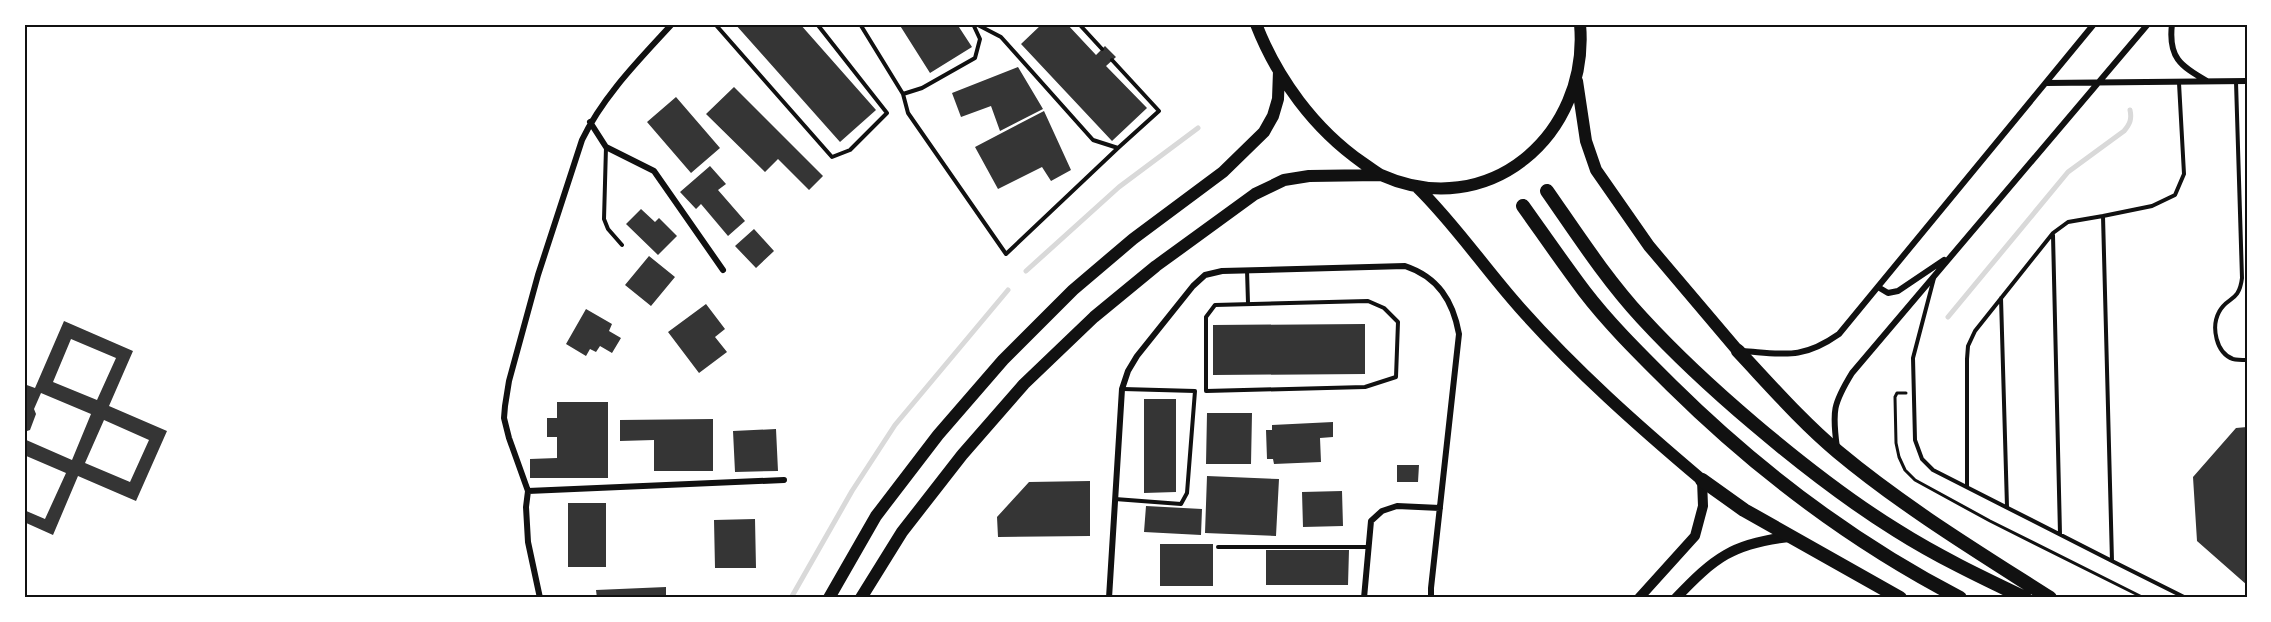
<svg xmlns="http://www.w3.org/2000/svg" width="2271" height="622" font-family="'PT Sans Narrow',sans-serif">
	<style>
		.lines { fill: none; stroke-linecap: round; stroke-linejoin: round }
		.stream { stroke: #d9d9d9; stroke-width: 5 }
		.building { fill: #353535; fill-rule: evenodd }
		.path { stroke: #111; stroke-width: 3 }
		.service { stroke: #111; stroke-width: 4 }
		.minor { stroke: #111; stroke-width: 6 }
		.secondary { stroke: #111; stroke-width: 10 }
		.primary { stroke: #111; stroke-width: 12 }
		.motorway { stroke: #111; stroke-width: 14 }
		.neatline { fill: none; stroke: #111; stroke-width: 2 }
	</style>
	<rect width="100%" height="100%" fill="#fff"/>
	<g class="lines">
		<path class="stream" d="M1026,271L1119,187L1198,128
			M1948,317L2068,172L2124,131C2130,124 2132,119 2130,110
			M791,598L852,491L895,425L1008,290"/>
	</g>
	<path class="building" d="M735,24H800L876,110L840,142Z
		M899,24H957L972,47L930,73Z
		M1042,24H1067L1096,55L1105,46L1116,57L1106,66L1147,108L1112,141L1021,44Z
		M1018,67L1043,109L1000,131L991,106L961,117L952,93Z
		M734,87L823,176L809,190L778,159L765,172L706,114Z
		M676,97L720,148L691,173L647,122Z
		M1044,111L1071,170L1051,181L1042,167L998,189L975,147Z
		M710,166L726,184L718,190L745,221L728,236L701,204L696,209L680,192Z
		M641,209L655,222L659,218L677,236L658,255L626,224Z
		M754,229L774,251L756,268L735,246Z
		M649,256L675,277L651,306L625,285Z
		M706,304L725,329L715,337L727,352L699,373L668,332Z
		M586,309L612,324L609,331L621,338L612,353L600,346L596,352L590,349L586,356L566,344Z
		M64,321L133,351L109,406L167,431L136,501L78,476L53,535L24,522V510L45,519L66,473L24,455V439L72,460L91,414L41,393L34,409L36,414L30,430L24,432V384L35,388ZM71,339L116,358L97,400L53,382ZM104,420L149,440L130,482L85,463Z
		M1365,324V374L1213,375V325Z
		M1144,399H1176V492L1144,493Z
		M557,402H608V478H530V459L557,458V437H547V418H557Z
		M1207,413H1252L1251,464H1206Z
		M713,419V471H654V440L620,441V420Z
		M1333,422V437L1320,438L1321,462L1274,464L1273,459H1267L1266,430H1272V425Z
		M2247,427V585L2197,541L2193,477L2236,428Z
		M776,429L778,471L735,472L733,431Z
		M1397,465H1419L1418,482H1397Z
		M1207,476L1279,479L1276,536L1205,533Z
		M1090,481V536L998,537L997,517L1029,482Z
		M1342,491L1343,526L1303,527L1302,492Z
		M568,503H606V567H568Z
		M1146,506L1202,509L1201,535L1144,532Z
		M755,519L756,568H715L714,520Z
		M1160,544H1213V586H1160Z
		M1266,550H1349L1348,585H1266Z
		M666,587V598H597L596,590Z
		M1345,595V598H1255V596Z"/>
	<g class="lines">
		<path class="path" d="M1906,393H1897L1895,397L1896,443L1899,457L1905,470L1915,480L1990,521L2144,598"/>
		<path class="service" d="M715,24L832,157L850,150L887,113L817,24
			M860,24L903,94L908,113L1006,254L1118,148
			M976,24L1001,37L1093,140L1118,148L1159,111L1112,60
			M1079,24L1102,49
			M2236,82L2242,278C2239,303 2227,296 2219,312C2211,327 2216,353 2233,359C2237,360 2243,360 2247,360
			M2179,83L2184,174L2175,195L2152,206L2103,216L2112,561L2186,598
			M903,94L922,88L975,58L980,39L973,24
			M606,147L604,219L608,229L622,245
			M2053,235L2060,534
			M1247,270L1248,303
			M1934,278L1913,358L1915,440L1922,459L1933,470L2112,561
			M2001,298L2007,507
			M1368,301L1384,308L1398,322L1396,377L1365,387L1206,391V317L1215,305Z
			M1967,487V359L1968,346L1975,331L2053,233L2068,222L2103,216
			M1115,499L1181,504L1187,493L1195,391L1123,389
			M1218,547H1368"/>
		<path class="minor" d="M2172,24C2168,57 2180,66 2207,81
			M2046,83L2247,81
			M590,122L606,147L654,171L723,270
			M1878,287L1888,293L1898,291L1944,260
			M1742,351C1784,354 1802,360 1839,334L2094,24
			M1837,448C1832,411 1833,404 1852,373L2148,24
			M528,491L784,480
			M540,598L528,542L526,507L528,491L509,438L504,418L505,406L509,381L538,275L582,140C603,96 639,60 672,24
			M1109,598L1122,389L1128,371L1137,356L1193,286L1205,275L1222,271L1405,266C1438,277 1453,301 1459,334L1431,588V598
			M1364,598L1371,521L1382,511L1397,506L1440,508"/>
		<path class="secondary" d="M1639,598L1695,536L1703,506L1702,480
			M1676,598C1714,558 1733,543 1789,537"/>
		<path class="primary" d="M1256,24C1277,78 1314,129 1363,163C1369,167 1375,172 1381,175C1488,223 1590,135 1580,24
			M1577,81L1586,141L1596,170L1649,246L1738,351
			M1417,187C1455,224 1485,269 1520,308C1576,371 1638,426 1702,480
			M829,598L876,516L938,435L1003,360L1073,290L1133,239L1223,172L1264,132L1273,116L1278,99L1279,71
			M861,598L902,532L962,455L1024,384L1094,317L1156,266L1255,194L1284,180L1309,176L1380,175"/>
		<path class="motorway" d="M1547,191C1577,234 1606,279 1642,318C1677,356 1715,391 1754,424C1800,463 1846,499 1896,530C1937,556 1981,577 2025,598
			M1523,206C1543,234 1563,263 1584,291C1610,325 1641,355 1671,385C1757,470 1852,542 1960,598
			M1738,351C1770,385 1802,422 1838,452C1904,507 1978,552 2050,598
			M1702,480L1744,510L1900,598"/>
	</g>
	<rect width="2271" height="622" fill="none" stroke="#ffffff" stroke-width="51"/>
	<rect x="26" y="26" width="2220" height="570" class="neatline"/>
</svg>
